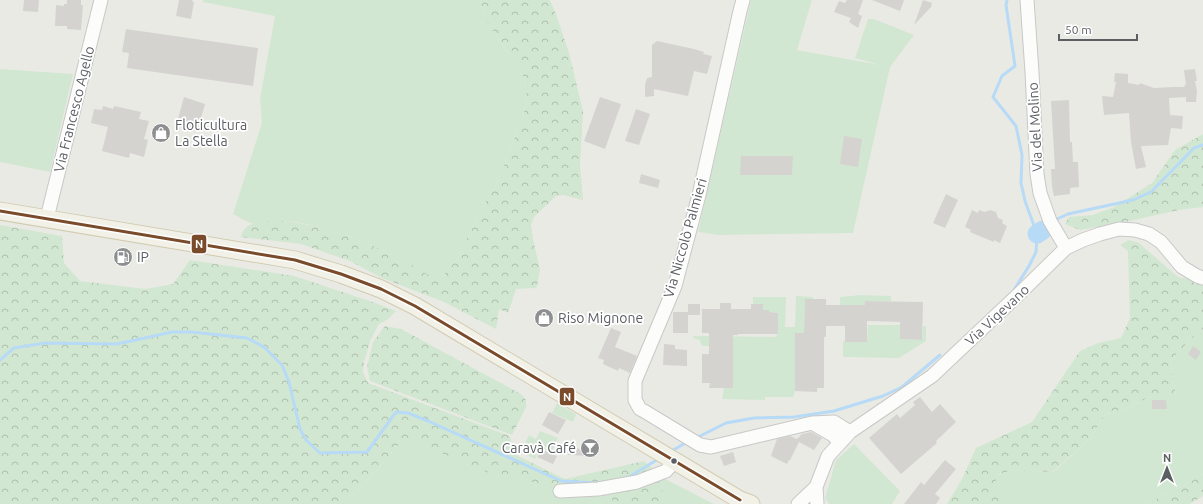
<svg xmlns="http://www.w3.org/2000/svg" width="1203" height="504" font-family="Ubuntu,sans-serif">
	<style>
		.green { fill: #d2e7d1 }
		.forest { fill: url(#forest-crowns) }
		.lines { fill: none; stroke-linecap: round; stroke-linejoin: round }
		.stream { stroke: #b7daf6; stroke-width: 3 }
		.river { stroke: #b7daf6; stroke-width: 19 }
		.building { fill: #d4d3d0 }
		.minor-casing { stroke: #c7c8c7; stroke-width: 15 }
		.major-casing { stroke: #d2cbb2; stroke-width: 19 }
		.minor { stroke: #fcfcfb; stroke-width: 13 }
		.major { stroke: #f2f1e7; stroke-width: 17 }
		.bus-1-casing { stroke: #fff; stroke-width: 6 }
		.bus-1 { stroke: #7a4b2a; stroke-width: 3 }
		.bus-dot { fill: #5b5e63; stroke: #fff; stroke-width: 1.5 }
		.labels { text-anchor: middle; stroke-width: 3.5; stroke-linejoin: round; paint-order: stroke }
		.street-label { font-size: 14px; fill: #5b5e63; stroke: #fff }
		.poi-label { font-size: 14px; fill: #5b5e63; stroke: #fff; text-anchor: start }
		.line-badge { stroke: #fff; stroke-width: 1.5 }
		.badge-label { font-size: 11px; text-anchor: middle; font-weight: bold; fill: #fff }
	</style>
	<defs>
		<pattern id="forest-crowns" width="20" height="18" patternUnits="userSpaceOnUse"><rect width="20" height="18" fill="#d2e7d1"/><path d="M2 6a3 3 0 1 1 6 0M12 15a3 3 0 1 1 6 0" fill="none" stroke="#adbead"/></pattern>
	</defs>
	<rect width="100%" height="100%" fill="#eaeae5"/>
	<path class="green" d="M203,0H479L483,11L494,32L520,70L524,78L526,88L527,102L521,122L496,185L480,211L458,258L442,277L433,279C396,253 345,232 301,223C291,221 280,221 270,221C265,222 260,224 255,224C248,223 239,217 233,214L262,123L260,99L275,16L203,2Z
		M751,0H812L797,50L880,65L855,58L868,19H874L914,35L890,67L853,233L719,235L698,232Z
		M0,69L73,74L50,172L0,162Z
		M861,295L891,296V301H865V305H840V297Z
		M796,296L813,297V299L805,300L804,333H795V391L793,397H765V400L722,399L724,388H733V348L731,346H702L700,340L693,338V336L775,337L778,334V313L769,312V310H763L753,304V297H786L785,327H795Z
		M868,325H900V339L922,340L923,326H926V341L899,358L843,357V341L867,342Z
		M1203,329V474L1184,486L1145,504H1007L995,492L996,475L1013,470L1053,472L1089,440L1106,413L1126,409L1151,396H1176L1170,361L1197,333Z
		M557,403L576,414L573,422L552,413Z
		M540,431L558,438L552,450L549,451L540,447L535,459L521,452L529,435L536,439Z
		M408,438L496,476L606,486L614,504H346L376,471L396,447Z
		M854,444L900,491L892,504H829L825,498L836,460Z
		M663,478L714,504H662Z"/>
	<path class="forest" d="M479,0H550L556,14L569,53L583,111L580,165L583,200L563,195L556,196L534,217L531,225L533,239L540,270L537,286L536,288L516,289L508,313L499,309L496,329L444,302L382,278L350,261L301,244L241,237C243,226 251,224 261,222C310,214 393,251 433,278L442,277L458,258L480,211L496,185L521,122L527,102L526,88L524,78L520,70L488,23Z
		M1203,134V207L1179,210L1125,222L1080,230L1065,224L1069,217L1093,215L1114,207L1152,183L1175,150Z
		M0,225L62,236L64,263L80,281L145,289L173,284L190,260L294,276L370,301L396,311L387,320L379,324L371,339L364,362L363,372L368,383L510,436L514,454L565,479L644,461L663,478L662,504H614L606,486L563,487L496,476L408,439L396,447L376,471L346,504H0Z
		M1129,240L1139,243L1178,277L1203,282V329L1197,333L1170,361L1176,396H1151L1126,409L1106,413L1089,440L1052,472L1013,470L996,475V492L1007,504H947L962,479L976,448L1032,422L1080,351L1098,343L1121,338L1130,318L1128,251L1120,245Z
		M385,326L401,329L521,394L526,400V407L512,435L370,381L367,367L373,342Z
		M1203,474V496L1190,504H1145L1184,486Z"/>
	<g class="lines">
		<path class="stream" d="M1007,0L1006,5L1015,66L1002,76L993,97L1016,126L1022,155L1021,183L1025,201L1037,234L1036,252L1029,266L1012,293
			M1057,219L1068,214L1133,200L1151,192L1194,148L1203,145
			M0,360L14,348L45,343L117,344L172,332H192L247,338L264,347L282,365L289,382L300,429L306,440L320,453L367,452L396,412L408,413L428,421L561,481L597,483
			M696,438L726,423L754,418L794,417L834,411L883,396L902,387L940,355
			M670,452L687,442
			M627,478L660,458"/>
		<path class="river" d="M1037,234L1043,230"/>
	</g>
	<path class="building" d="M24,0H39L38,12L23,11Z
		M67,0H81V5H83L81,30L67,29V26H55L56,5L64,6V4H67Z
		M179,0H193L192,2H194L191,19L176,16Z
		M847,0H863L858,14L862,16L858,28L849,22L851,18L834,12L839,1L845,3Z
		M872,0H904L900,11Z
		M923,0L932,3L931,7L914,25Z
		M126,29L258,48L253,86L127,68L129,53L122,52Z
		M657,41L694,49L704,52L703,54L712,56L707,74L694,71L688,96L654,89V96L645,97V85L647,78L652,77V45Z
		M1195,69L1197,81H1195L1197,91L1196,102H1186V97L1169,98L1170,115L1183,116L1182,129L1171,128L1168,145L1141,146L1146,167L1136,169L1131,142L1129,113L1104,115L1102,96L1113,97L1116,82H1114L1115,73L1128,74V83L1139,85L1140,83L1154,88L1174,87H1185L1184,85H1186L1184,70Z
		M184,97L205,104L197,132L176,126Z
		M600,97L621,104L605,149L584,141Z
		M1069,100L1070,142H1072L1073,162H1078L1079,187L1070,188V194L1054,196L1052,187L1051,169H1055L1051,101Z
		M103,106L113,109L114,106L141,112L139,119L149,121L144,139L148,140L144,157L130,153L129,158L102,151L108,127L91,123L94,109L102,110Z
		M636,109L650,114L639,145L625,141Z
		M844,136L862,139L858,167L840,164Z
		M741,156H793L792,175H740Z
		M641,174L660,180L658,188L639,183Z
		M946,194L958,200L945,228L933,223Z
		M972,210L978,213L979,210L985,212L990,210L996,212L998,218L1003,220L1002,223L1007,226L1000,243L994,240V242L977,235L970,232L971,230L965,227Z
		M805,299H826V305H865V301L923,302L922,340L900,339V322L867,321V342H845V326H826V337H824V388H817V392L795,391V333H804Z
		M720,303H731V309H751V304H763V310H769V312L778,313V334H738V335H733V388H709L710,383H702V354H709V333H702V309H720Z
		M688,304H700V315H688V313V333H673V312H688Z
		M611,328L621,332L615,347L637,356L630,373L619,368L618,371L603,364L604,360L598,358Z
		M664,344L675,345V349L687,350V366L663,365Z
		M1193,346L1201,352L1196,360L1188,354Z
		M920,397L932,412L940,404L956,422L936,441L937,443L901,474L869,438L897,414L900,418L915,405L913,402Z
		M1152,400H1166L1167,409H1152Z
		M549,412L566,420L558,434L542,425Z
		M811,432L822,438L814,450L799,442L790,460H789L787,464L771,456L777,439L790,436L797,439L802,434Z
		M589,437L599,444L592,455L593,456L568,455L572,445L581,450Z
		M541,449L557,456L553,464L537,457Z
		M733,452L736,462L724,466L720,456Z
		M945,460L956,469L935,494L940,498L936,504H904L921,482L924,485Z"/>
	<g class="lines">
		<g class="minor-casing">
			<path id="minor" d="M743,0L740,11L699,195L675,286L635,381V400L640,409L644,411L700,445L711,447L812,423L834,422L850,432
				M1027,0L1032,72L1037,174L1040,193L1050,221L1066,248
				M47,218L101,0
				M812,423L833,435L839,442
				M560,491L598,489L637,482L666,471L675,461
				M798,504L816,487
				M817,504L816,487L828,456L850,432L932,376L1021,292L1066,248L1083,240L1100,234L1119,229L1135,230L1149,234L1161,242L1182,267L1197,276L1203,278"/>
		</g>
		<g class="major-casing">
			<path id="major" d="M0,211L295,260L341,274L381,289L415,306L740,500L751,504"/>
		</g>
		<use href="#minor" class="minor"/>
		<use href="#major" class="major"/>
		<g class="bus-1-casing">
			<path id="bus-1" d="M0,211L295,260L341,274L381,289L415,306L740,500"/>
		</g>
		<use href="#bus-1" class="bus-1"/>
	</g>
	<defs>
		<g id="shop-disc" transform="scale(1)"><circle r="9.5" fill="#8d8f90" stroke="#fff"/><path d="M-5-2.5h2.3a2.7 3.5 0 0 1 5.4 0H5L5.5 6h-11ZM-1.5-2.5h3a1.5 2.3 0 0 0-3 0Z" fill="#fff"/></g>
		<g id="fuel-disc" transform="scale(1)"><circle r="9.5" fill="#8d8f90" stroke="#fff"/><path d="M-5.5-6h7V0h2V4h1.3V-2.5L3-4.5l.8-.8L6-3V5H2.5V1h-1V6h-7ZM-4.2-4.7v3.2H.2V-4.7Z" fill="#fff"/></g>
		<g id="bar-disc" transform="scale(1)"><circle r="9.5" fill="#8d8f90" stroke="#fff"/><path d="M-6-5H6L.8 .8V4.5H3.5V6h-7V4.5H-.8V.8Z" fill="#fff"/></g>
	</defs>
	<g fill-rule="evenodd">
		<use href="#shop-disc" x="161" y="133"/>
		<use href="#fuel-disc" x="123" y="257"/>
		<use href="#shop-disc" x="544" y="318"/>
		<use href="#bar-disc" x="590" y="448"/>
	</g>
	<circle class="bus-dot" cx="674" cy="461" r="3.5"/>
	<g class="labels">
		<g class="street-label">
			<text transform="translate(74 109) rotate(-76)" y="5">Via Francesco Agello</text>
			<text transform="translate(1035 127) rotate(-93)" y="5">Via del Molino</text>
			<text transform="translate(685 238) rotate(-74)" y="5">Via Niccolò Palmieri</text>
			<text transform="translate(997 315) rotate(-43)" y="5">Via Vigevano</text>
		</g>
		<g class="poi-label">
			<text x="175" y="130">Floticultura<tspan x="175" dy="16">La Stella</tspan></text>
			<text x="137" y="262">IP</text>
			<text x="558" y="323">Riso Mignone</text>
			<text x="576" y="453" text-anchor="end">Caravà Café</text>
		</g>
	</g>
	<g class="line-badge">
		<rect x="191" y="234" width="16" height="20" rx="4" fill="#7a4b2a"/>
		<rect x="559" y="387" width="16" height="19" rx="4" fill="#7a4b2a"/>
	</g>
	<g class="badge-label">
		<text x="199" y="248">N</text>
		<text x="567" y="401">N</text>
	</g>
	<g transform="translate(1167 468)" stroke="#ffffff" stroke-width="3" paint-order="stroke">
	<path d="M0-3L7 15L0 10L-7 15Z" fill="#5b5e63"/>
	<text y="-6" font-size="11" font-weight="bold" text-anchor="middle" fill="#5b5e63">N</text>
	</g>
	<path d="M1059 34v6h78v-6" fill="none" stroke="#5b5e63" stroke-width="2"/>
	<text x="1065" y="34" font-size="12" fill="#5b5e63" stroke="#ffffff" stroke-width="3" paint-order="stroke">50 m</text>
</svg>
